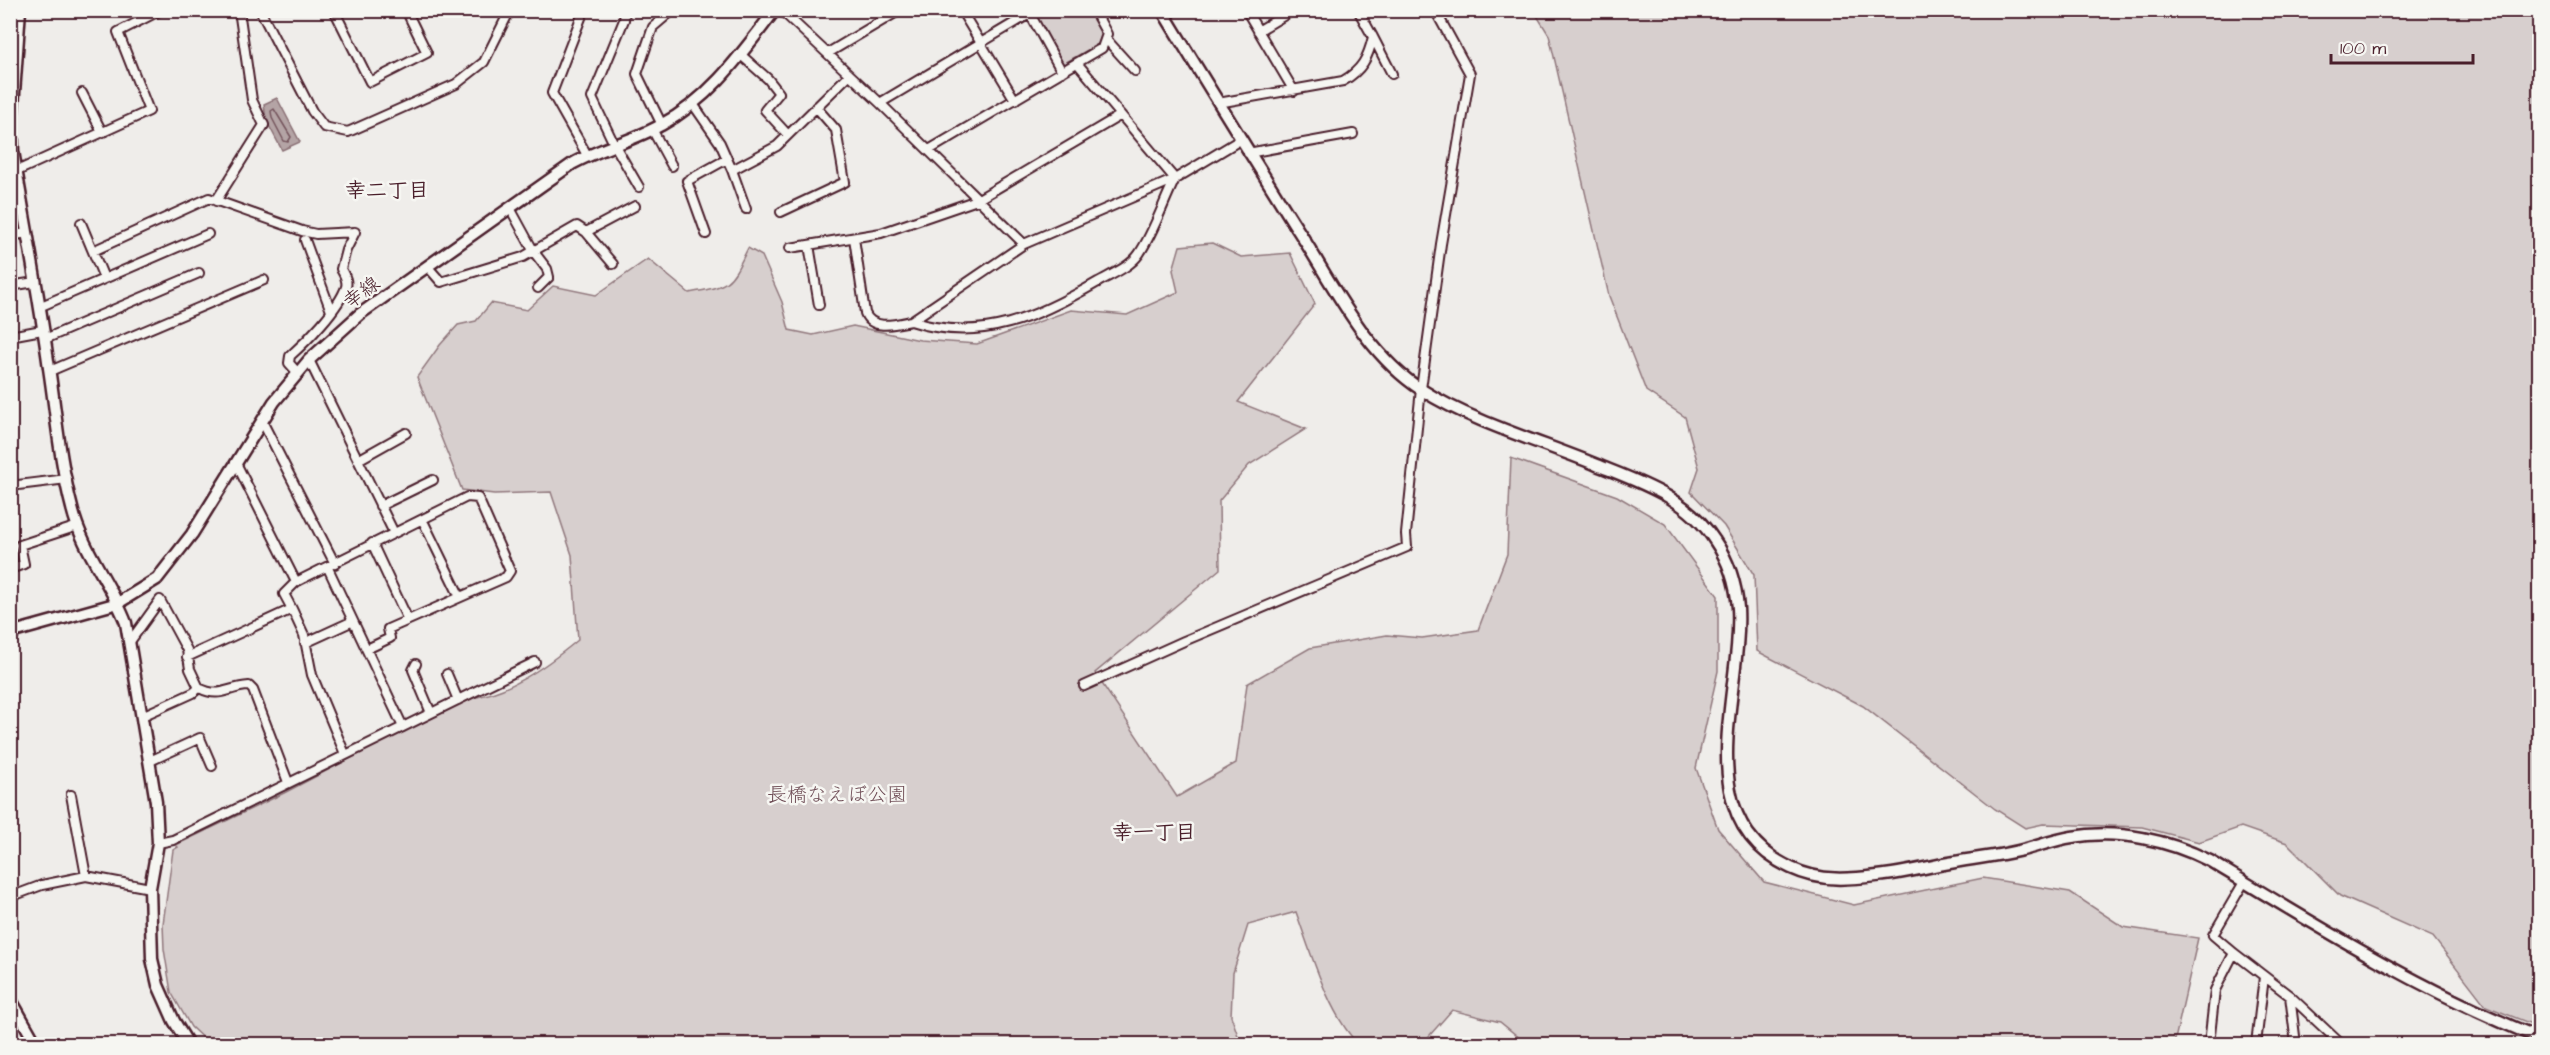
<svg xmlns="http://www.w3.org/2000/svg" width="2550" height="1055" font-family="'Architects Daughter','Klee One',sans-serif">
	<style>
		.green { fill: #d7cfce; stroke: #90777c; stroke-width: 1.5 }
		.water { fill: #b4a4a5; stroke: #8a6f74; stroke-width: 1.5 }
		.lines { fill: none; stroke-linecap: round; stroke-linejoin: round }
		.shore { stroke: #74545c; stroke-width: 1.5 }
		.street-casing { stroke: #4a1f2b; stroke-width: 12 }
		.secondary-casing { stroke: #4a1f2b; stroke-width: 15 }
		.street { stroke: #f6f6f2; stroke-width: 8 }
		.secondary { stroke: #f6f6f2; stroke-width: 10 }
		.labels { text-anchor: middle; stroke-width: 5; stroke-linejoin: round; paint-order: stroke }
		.street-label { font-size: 20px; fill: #4a1f2b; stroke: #f6f6f2 }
		.park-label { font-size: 20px; fill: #6d4b54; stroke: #f6f6f2 }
		.neighbourhood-label { font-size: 21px; font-weight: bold; fill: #4a1f2b; stroke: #f6f6f2 }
	</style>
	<rect width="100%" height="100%" fill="#efedea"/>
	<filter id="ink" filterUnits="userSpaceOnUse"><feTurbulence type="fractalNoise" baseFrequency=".0167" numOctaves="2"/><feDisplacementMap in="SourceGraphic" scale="12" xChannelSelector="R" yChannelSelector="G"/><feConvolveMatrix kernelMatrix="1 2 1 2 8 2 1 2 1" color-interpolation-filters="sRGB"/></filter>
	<g filter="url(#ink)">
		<path class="green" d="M1046,11H1088L1102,35L1098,44L1063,64L1060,62L1037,21V16Z
			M1534,11H2539V1027L2486,1006L2433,937L2340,896L2287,843L2241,827L2199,842L2142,827L2043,824L2025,828L1995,809L1863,706L1757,651L1754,575L1724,526L1691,492L1699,468L1685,417L1646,391L1609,296L1549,35Z
			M1212,243L1241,257L1290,253L1315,304L1238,402L1306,429L1249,465L1219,501L1220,569L1095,673L1177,797L1236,763L1247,684L1310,648L1387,635L1422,638L1478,630L1507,554L1511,458L1617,496L1665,524L1718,596V671L1696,768L1718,829L1764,882L1854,905L1983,878L2070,892L2123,927L2198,938L2174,1044H1527L1500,1022L1452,1010L1422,1044H1358C1328,1013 1311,953 1296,912L1248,925L1233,973L1231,1016L1241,1044H209L191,1027L171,992L164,949L163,924L173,850L178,847L176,845L284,793L464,699C507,695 545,667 578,640L572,555L551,492L494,494L462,490L417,377L440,345L458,325L476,321L491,303L527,310L553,286L596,295L648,259L689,293C731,286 730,284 748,248L762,256L782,302L789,330L813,335L853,326L920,340L977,344L1071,310L1127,315L1178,292L1173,270L1180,246Z"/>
		<path class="water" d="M277,98L300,142L282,150L266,120L264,104Z"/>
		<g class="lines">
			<path class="shore" d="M274,109L291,137L288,142L284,141L272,118L271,111Z"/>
			<g class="street-casing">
				<path id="street" d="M260,10L312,111L324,127L348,132L456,84L484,62L510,10
					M334,10L370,82L427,53L406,10
					M584,10L552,93L587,155
					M625,10L624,20L592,98L614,144L639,187
					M781,10L880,103L1024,244
					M961,10L1015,100
					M1246,10L1294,91
					M1030,14L1062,72
					M1258,31L1293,10
					M1373,37L1392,74
					M1106,39L1135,71
					M828,53L900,10
					M741,55L768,79L779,93L765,110L788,135
					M82,93L102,132
					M880,103L1036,10
					M1218,103L1343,81C1362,70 1368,58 1373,37L1358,10
					M693,104L720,143L732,170L777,146L849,75
					M662,125L637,74L653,27L673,10
					M652,129L672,166
					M929,150L1102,48L1107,34L1094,10
					M1248,153L1353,134
					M732,170L746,209
					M17,171L149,111L118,32L161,10
					M216,201L264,125L252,100L239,10
					M510,208L534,252L547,269L549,277L538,288
					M781,212L845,182L836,130L816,107
					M81,223L104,278
					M586,232L635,206
					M706,234L687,181L727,159
					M10,236L27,233
					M854,238L865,313C872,331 896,324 911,321L1024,244L1175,179L1240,140
					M305,240L331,311
					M809,245L819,305
					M790,248L881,233L977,200L1121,115
					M93,251L209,198L302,231L316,234L355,232
					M428,267L441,282L523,257L577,226L586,232L613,264
					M10,286L35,282
					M39,307L208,234
					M911,321C981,344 1038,317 1098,282C1112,274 1130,267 1139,254C1154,232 1163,203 1175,179L1077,63
					M10,336L42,330
					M45,339L199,273
					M309,360L394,533
					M50,371L264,280
					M298,373L289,363L290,356C307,341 339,308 346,287C348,280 344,275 341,269L346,250L355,232
					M262,421L335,564
					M358,460L406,433
					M236,463L296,582
					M10,486L67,479
					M380,506L433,480
					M423,521L460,597
					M372,543L408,620
					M328,568L403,727
					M10,569L24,564L20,545L78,526
					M292,609L304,635L312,675L345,754
					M129,643L160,600L187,650L190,669L199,688C221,699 227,687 249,686L253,690L288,782
					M305,643L353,621
					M187,657L292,609L284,594L296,582L467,497L478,498L510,571L506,577L388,629L390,638L367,649
					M416,664L413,670L431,713
					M447,674L458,700
					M1084,686L1184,641L1407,547L1406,534L1421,389L1441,244L1470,74L1435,10
					M142,716L193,693L199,688
					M150,761L200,738L212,766
					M71,795L86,876
					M158,843L173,840L535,662
					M2244,882L2213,935L2234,953L2290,996L2341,1044
					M10,897L42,885L86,876L150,888
					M2290,996L2296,1044
					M2209,1044L2215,990L2234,953
					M2256,1044L2264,977"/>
			</g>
			<g class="secondary-casing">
				<path id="secondary" d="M20,10L12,121L13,151C25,223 39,295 49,368C56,414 60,463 72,508C82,550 111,583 126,623L156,802L158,843L150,888L152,959L158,985L174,1021L188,1044
					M1162,10C1206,83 1251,155 1296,227C1332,282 1364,353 1422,390C1472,422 1541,442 1597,465C1642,483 1688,498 1715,541C1728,560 1736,584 1738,608C1743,694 1686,819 1791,868C1823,883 1851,879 1885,875C1908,872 1931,866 1955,862C1976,858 1997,856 2018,851C2036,847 2053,840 2072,837C2119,829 2168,840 2210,861C2317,926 2423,992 2540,1038
					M10,633L118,603L157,579L192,534L274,402L309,360L360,314L572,164C600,148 633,141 661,125C710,99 742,53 775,10
					M10,998L36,1044"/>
			</g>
			<use href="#street" class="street"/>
			<use href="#secondary" class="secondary"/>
		</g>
	</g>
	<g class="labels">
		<g class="street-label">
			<text transform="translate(361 292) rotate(-36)" y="7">幸線</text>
		</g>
		<g class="park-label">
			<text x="837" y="801">長橋なえぼ公園</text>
		</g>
		<g class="neighbourhood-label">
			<text x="387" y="197">幸二丁目</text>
			<text x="1154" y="839">幸一丁目</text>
		</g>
	</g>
	<rect width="2550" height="1055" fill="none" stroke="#f6f6f2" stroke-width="36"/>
	<rect x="18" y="18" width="2514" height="1019" fill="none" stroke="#4a1f2b" stroke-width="2" filter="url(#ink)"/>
	<path d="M2331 54v9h142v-9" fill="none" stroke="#4a1f2b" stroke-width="3"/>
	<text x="2340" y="54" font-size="18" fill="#4a1f2b" stroke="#f6f6f2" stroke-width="4.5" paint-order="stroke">100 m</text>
</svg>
